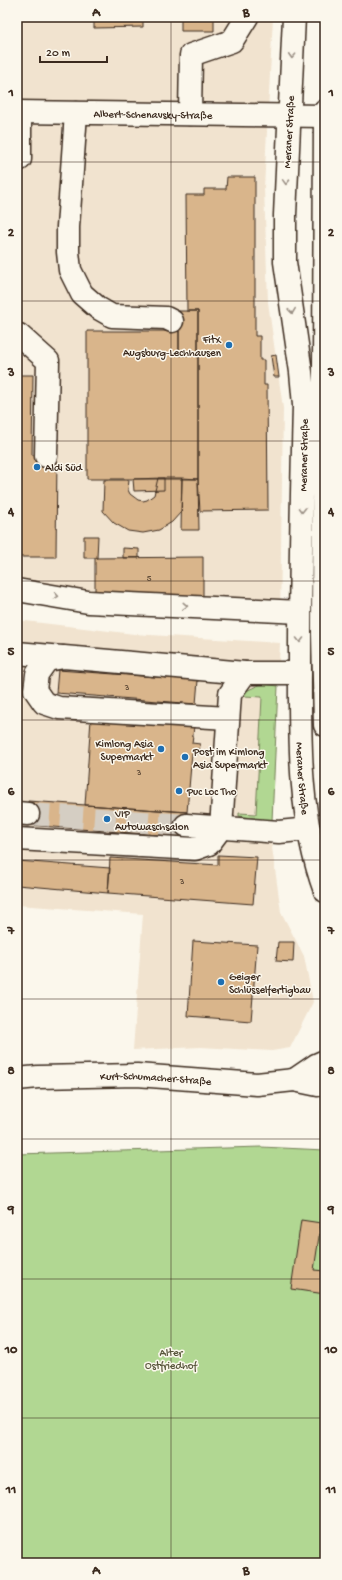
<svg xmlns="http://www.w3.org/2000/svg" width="342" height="1580" font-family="'Gochi Hand',sans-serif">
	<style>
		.built { fill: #f1e3cf }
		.green { fill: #b1d792; stroke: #768058 }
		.building { fill: #d9b58b; stroke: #3b2a1e }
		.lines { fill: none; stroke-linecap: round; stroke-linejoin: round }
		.minor-tunnel { stroke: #d5cec3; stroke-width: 22; stroke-dasharray: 22 11; stroke-linecap: butt }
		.minor-casing { stroke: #3b2a1e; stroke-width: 25 }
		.major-casing { stroke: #3b2a1e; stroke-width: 25 }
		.minor { stroke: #fbf7ec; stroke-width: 22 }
		.major { stroke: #fbf7ec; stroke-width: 22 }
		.oneway { stroke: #9b9085 }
		.grid { fill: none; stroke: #3b2a1e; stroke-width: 1; stroke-opacity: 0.55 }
		.poi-dot { fill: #1f6fb2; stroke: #fbf7ec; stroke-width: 1.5 }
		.labels { text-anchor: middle; stroke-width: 3; stroke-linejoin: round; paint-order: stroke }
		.number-label { font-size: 9px; fill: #624d39 }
		.street-label { font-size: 11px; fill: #3b2a1e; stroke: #fbf7ec }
		.poi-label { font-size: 11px; fill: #3b2a1e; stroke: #fbf7ec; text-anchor: start }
		.park-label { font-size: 11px; fill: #58553b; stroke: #fbf7ec }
		.neatline { fill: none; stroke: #3b2a1e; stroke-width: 1.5 }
		.grid-label { font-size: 13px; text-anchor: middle; font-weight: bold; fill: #3b2a1e }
	</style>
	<rect width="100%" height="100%" fill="#fbf7ec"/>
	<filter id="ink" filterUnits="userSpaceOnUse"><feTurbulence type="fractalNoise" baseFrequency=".025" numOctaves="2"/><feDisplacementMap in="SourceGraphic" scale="8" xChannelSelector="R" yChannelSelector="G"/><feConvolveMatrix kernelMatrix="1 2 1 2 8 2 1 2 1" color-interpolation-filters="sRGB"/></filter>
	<g filter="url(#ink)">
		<path class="built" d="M17,17H273L264,188L268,302L283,408L280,623L76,607L17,597Z
			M17,620L134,634L280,643L270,833L281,912L304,956L313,1002L290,1048L272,1051L201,1047L133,1050L143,914L17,905Z"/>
		<path class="green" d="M261,684L278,686L272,821L239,816V813L256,814L262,697L244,696V692Z
			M261,1147L325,1150V1563H17V1154Z"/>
		<path class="building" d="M94,17H143V27L94,28Z
			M181,17H214V31H181Z
			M227,177H255V336H260V360H264V385H267L268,510L200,511L198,479V311H187L186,195H204V189H226Z
			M172,311H198V355H179V331H172Z
			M87,331H179V355H198V479H87Z
			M276,355L279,377H274L271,356Z
			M17,375H33L32,455L57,456L56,557H17Z
			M158,478H182L181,512L172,522L159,530L143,533L128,531L114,523L103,511L104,480H129L128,490L130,494L138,500L143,501L147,500L154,495Z
			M164,478V490L134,491L133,479Z
			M182,478L198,479L199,530H181Z
			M84,536H98L97,558H84Z
			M123,548L139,549V558H123Z
			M203,557V598H95V558Z
			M58,670L198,680L196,704L56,693Z
			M91,719L194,727L192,743L200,744L199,754L192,753L187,812L85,805Z
			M28,801L187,812L185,837L27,825Z
			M218,855L257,857L253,904L108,893L110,858L218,865Z
			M17,861L110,868L108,893L17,885Z
			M193,941L257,945L251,1021L188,1016Z
			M278,942H294L293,962L276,961Z
			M301,1220L321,1223L314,1270L325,1271V1294L291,1289Z"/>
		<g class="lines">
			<path class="minor-tunnel" d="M28,814L186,825"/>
			<g class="minor-casing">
				<g id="minor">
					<path id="s1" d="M17,112L325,116"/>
					<path d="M76,113L68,227V252L70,270L82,294L98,308L112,316L166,318L172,321"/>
					<path d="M190,114L191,55L232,41L247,17"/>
					<path d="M20,159V112"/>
					<path d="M19,335L48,361L46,456"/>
					<path d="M17,590L88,602L300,612"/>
					<path d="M17,653L62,657"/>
					<path d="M228,718L59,708L44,703L35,690L37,674L47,660L64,657L245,673"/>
					<path d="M17,813L28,814"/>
					<path d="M186,825L279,832L309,829"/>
					<path d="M17,839L195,849L209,844L221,828L230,694L245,673H300"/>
					<path id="s2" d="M17,1079L38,1077L137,1075L257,1084L294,1080L318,1085L325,1084"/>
					<path d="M294,1080L316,1065L325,1061"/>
				</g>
			</g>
			<g class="major-casing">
				<g id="major">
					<path id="s3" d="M294,17L285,215V262L301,372L304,405C302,487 300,570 300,652C300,732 297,815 325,891"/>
					<path d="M325,111L323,634L325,725"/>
				</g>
			</g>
			<use href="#minor" class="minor"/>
			<use href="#major" class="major"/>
		</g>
		<defs><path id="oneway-chevron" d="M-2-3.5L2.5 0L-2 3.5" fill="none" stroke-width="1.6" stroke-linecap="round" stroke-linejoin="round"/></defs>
		<g class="oneway">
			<use href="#oneway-chevron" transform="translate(292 56) rotate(93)"/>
			<use href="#oneway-chevron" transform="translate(286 182) rotate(92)"/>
			<use href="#oneway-chevron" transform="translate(292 311) rotate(82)"/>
			<use href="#oneway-chevron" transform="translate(302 510) rotate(91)"/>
			<use href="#oneway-chevron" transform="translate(56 596) rotate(9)"/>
			<use href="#oneway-chevron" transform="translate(185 606) rotate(3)"/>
			<use href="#oneway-chevron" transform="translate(300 640) rotate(90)"/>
		</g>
	</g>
	<path class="grid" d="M171,17V1563M17,162H325M17,301H325M17,441H325M17,581H325M17,720H325M17,860H325M17,999H325M17,1139H325M17,1279H325M17,1418H325"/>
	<g class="poi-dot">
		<circle cx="229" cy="345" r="4"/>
		<circle cx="37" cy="467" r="4"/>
		<circle cx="161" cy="749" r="4"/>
		<circle cx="185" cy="757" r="4"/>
		<circle cx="179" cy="791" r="4"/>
		<circle cx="107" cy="819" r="4"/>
		<circle cx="221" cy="982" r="4"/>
	</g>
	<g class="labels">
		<g class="number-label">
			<text x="149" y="581">5</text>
			<text x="127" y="690">3</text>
			<text x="139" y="775">3</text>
			<text x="182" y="884">3</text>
		</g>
		<g class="street-label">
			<text dy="4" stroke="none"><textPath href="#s1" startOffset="136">Albert-Schenavsky-Straße</textPath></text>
			<text transform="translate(288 132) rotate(-87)" y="4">Meraner Straße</text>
			<text transform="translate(303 455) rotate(-89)" y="4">Meraner Straße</text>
			<text dy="4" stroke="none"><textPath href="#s3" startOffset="763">Meraner Straße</textPath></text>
			<text dy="4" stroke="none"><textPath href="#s2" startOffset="139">Kurt-Schumacher-Straße</textPath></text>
		</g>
		<g class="poi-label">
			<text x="221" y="343" text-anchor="end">FitX<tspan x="221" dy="13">Augsburg-Lechhausen</tspan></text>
			<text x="45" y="471">Aldi Süd</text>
			<text x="153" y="747" text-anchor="end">Kimlong Asia<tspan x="153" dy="13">Supermarkt</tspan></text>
			<text x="193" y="755">Post im Kimlong<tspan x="193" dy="13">Asia Supermarkt</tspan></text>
			<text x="187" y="795">Puc Loc Tho</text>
			<text x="115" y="817">VIP<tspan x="115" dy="13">Autowaschsalon</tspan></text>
			<text x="229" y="980">Geiger<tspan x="229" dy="13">Schlüsselfertigbau</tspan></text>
		</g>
		<g class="park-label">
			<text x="171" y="1356">Alter<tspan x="171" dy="13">Ostfriedhof</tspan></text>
		</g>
	</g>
	<rect width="342" height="1580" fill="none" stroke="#fbf7ec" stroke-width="44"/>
	<path d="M40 56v6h67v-6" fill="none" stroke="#3b2a1e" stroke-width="2"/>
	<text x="46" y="56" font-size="12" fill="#3b2a1e" stroke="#fbf7ec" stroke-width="3" paint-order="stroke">20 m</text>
	<rect x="22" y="22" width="298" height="1536" class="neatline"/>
	<g class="grid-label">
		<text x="96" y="16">A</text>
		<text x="246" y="16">B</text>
		<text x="11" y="96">1</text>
		<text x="331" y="96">1</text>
		<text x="11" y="236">2</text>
		<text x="331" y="236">2</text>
		<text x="11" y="376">3</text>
		<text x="331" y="376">3</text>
		<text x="11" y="515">4</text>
		<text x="331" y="515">4</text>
		<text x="11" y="655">5</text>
		<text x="331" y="655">5</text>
		<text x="11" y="795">6</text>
		<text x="331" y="795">6</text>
		<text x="11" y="934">7</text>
		<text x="331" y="934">7</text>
		<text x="11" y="1074">8</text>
		<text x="331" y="1074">8</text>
		<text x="11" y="1213">9</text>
		<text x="331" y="1213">9</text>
		<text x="11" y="1353">10</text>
		<text x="331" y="1353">10</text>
		<text x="11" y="1493">11</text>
		<text x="331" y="1493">11</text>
		<text x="96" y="1574">A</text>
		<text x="246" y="1574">B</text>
	</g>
</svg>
